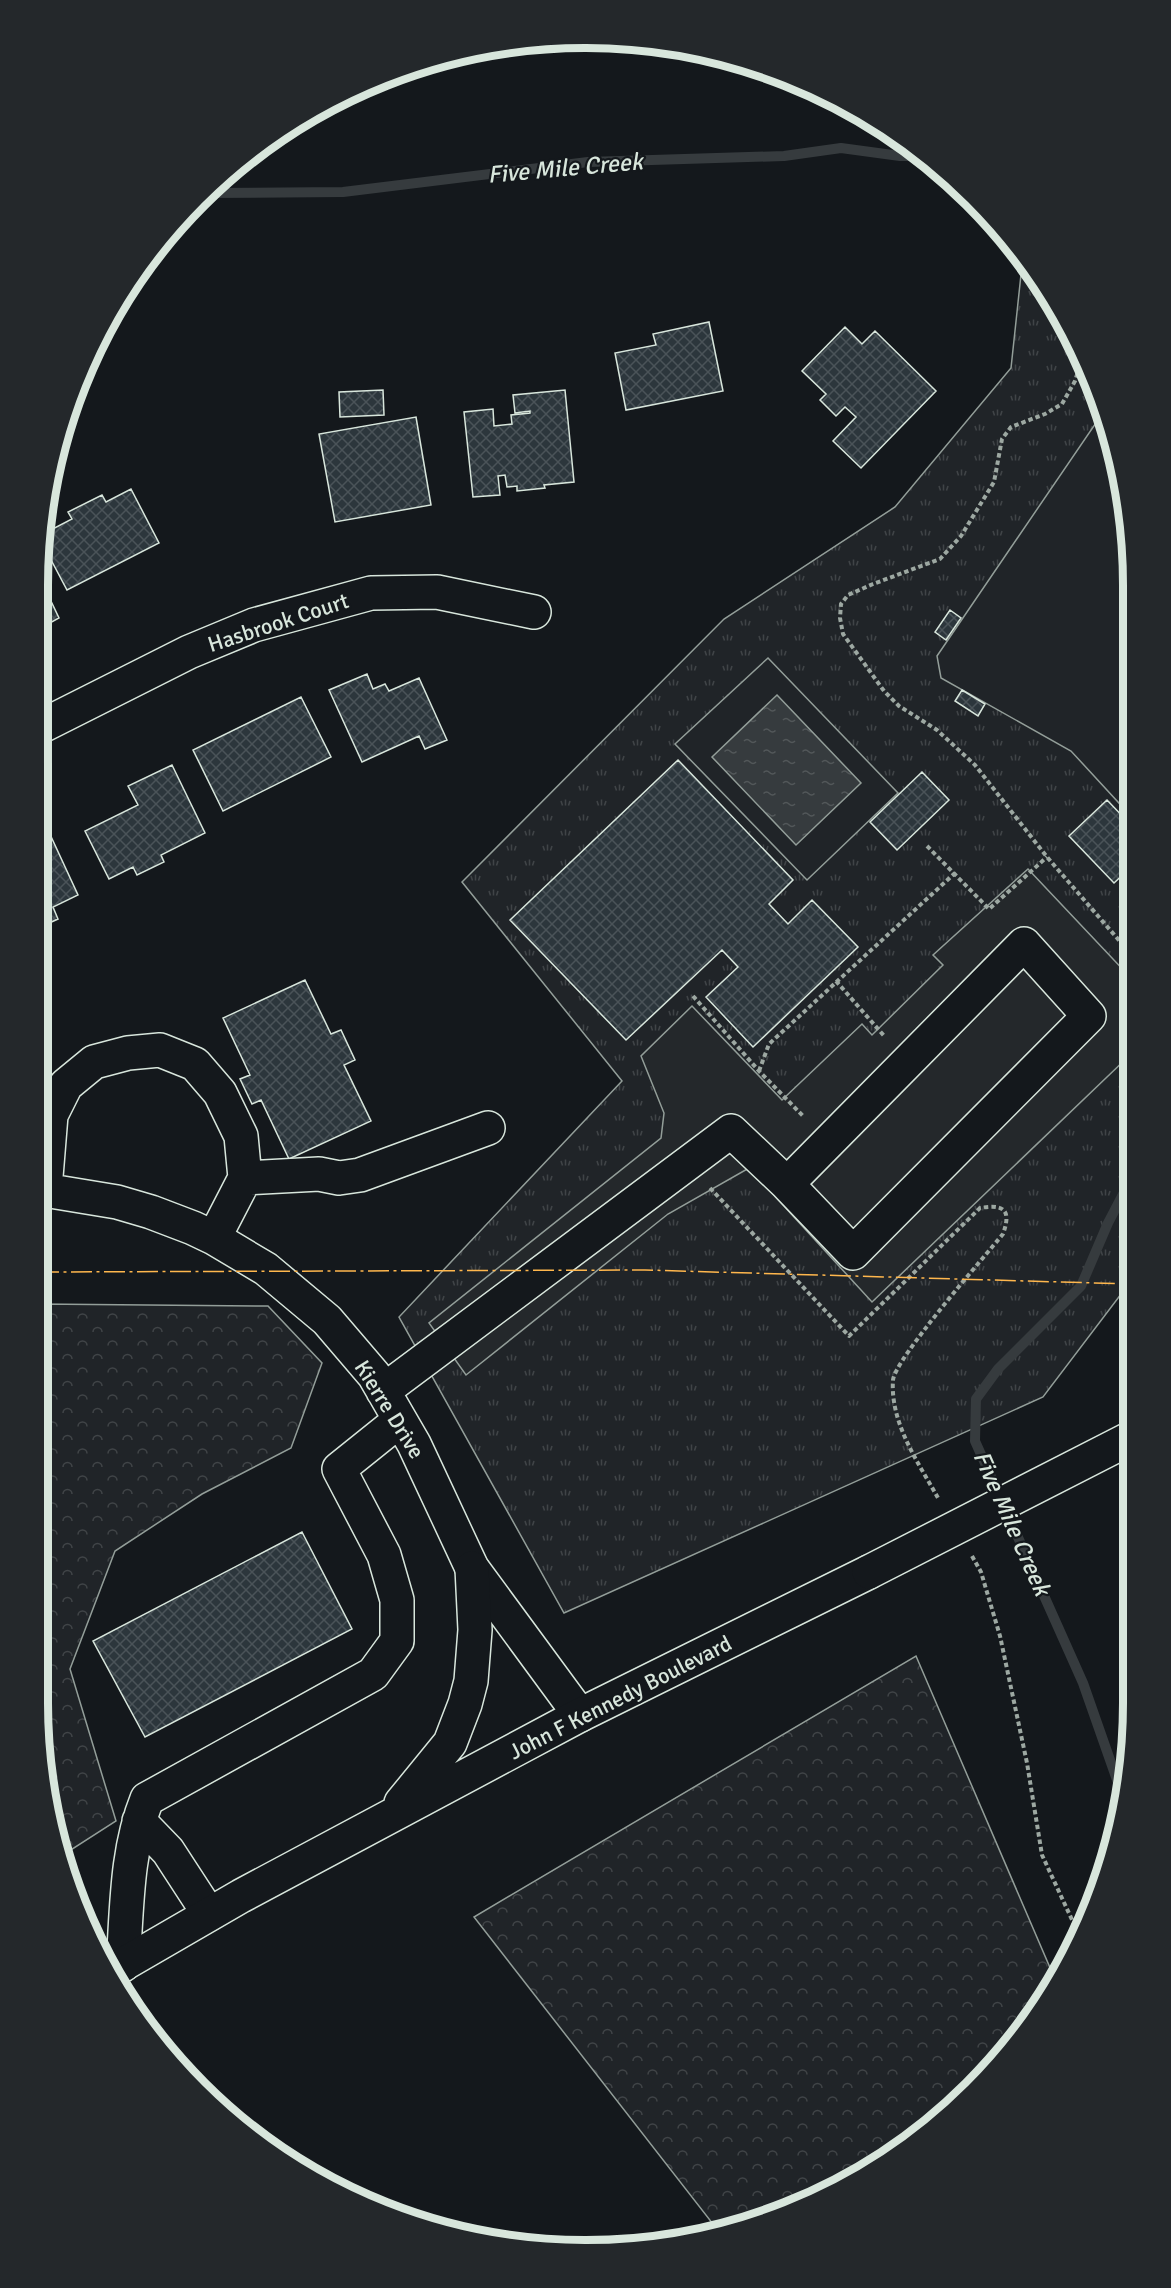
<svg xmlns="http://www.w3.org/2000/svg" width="1171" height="2288" font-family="Signika,sans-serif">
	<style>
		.forest { fill: url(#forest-crowns); stroke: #939e99; stroke-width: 1.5 }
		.park { fill: url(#park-tufts); stroke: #939e99; stroke-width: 1.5 }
		.pitch { fill: #202428; stroke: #939e99; stroke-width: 1.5 }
		.parking { fill: #24282b; stroke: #939e99; stroke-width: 1.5 }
		.water { fill: url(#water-ripples); stroke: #939e99; stroke-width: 1.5 }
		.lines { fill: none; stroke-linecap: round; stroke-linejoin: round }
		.stream { stroke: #363b3e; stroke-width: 10 }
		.building { fill: url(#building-cross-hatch); stroke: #d8e6dc; stroke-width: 1.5 }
		.minor-casing { stroke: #d8e6dc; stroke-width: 36 }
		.major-casing { stroke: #d8e6dc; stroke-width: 36 }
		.path { stroke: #9da8a2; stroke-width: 4; stroke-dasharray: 4.5 3; stroke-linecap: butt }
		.minor { stroke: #14181c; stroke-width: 33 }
		.major { stroke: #14181c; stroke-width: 33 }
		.major-bridge-casing { stroke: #d8e6dc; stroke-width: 36; stroke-linecap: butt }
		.major-bridge { stroke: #14181c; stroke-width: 33 }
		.power { stroke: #ffb74d; stroke-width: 1.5; stroke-dasharray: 21 4.5 3 4.5; stroke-linecap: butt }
		.labels { text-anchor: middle; stroke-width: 4.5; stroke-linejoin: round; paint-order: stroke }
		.street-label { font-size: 22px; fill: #d8e6dc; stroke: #14181c }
		.water-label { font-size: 24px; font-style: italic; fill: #d8e6dc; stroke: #14181c }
		.rim { fill: none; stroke: #d8e6dc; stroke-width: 8 }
	</style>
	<defs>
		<pattern id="forest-crowns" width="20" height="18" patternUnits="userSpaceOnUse" patternTransform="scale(1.5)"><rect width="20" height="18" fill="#202428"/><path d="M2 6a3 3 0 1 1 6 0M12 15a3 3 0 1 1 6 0" fill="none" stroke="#404447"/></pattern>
		<pattern id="park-tufts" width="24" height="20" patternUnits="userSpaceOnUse" patternTransform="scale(1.5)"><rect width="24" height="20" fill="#202428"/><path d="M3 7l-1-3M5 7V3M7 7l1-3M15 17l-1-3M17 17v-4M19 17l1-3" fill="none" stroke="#404447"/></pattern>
		<pattern id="water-ripples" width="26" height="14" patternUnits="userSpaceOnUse" patternTransform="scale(1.5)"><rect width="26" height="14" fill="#363b3e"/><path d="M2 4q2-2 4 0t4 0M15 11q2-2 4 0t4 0" fill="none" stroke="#525759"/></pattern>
		<pattern id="building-cross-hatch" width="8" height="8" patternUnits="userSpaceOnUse" patternTransform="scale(1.5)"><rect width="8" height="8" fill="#2c363c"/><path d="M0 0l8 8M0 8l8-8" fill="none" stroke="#4a5358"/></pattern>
	</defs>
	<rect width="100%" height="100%" fill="#14181c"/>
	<path class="forest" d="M38,1304L268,1306L322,1363L291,1448L202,1494L115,1551L70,1669L116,1821L63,1855L38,1702Z
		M916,1656L1054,1977L973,2090L828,2194L716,2228L474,1917Z"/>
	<path class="park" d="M1023,256L1092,376L1129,514L1131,1281L1043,1397L564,1613L399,1317L622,1081L462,882L724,619L895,507L1011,368Z"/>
	<path class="pitch" d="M1102,414L1129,514L1130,815L1071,751L941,678L937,656Z
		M768,658L898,793L807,880L675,744Z"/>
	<path class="parking" d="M1028,869L1130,977V1055L872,1302L749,1168L668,1214L466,1375L429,1323L661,1138L664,1113L641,1056L692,1006L782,1100L862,1024L872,1035L943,965L933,955Z"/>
	<path class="water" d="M777,695L861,783L796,845L712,757Z"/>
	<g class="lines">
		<path class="stream" d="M206,193L343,192L588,162L784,156L841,148L900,156H924
			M1123,1797L1083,1683L975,1441L976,1399L998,1369L1081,1286L1108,1223L1131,1179"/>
	</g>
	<path class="building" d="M709,322L723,391L626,410L615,353L656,345L653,334Z
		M845,327L862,344L875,331L936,391L861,468L833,441L856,417L845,407L836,416L820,400L826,394L802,371Z
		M383,390L384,415L340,417L339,392Z
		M565,390L574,482L544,485L545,488L517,491V486L507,487L505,475L498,476L500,495L473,497L464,412L493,409L494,426L512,424L511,415L530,413V411L515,413L513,395Z
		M416,417L431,505L335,522L319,434Z
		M131,489L159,543L67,590L40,539L41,535L72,519L68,512L102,495L106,502Z
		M39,576L59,618L39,629Z
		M950,610L961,618L946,640L935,632Z
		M367,674L373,689L385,684L389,691L419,678L447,740L425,749L419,736L362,762L329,690Z
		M962,690L985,704L978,716L955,701Z
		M301,697L331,757L223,811L193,750Z
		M678,760L793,880L769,904L788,924L812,900L858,947L753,1047L706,997L738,967L722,950L626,1040L510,920Z
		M172,765L205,833L161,855L164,862L137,875L133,867L109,879L85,831L138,805L128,786Z
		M922,772L949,800L897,850L870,822Z
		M1107,800L1130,824V868L1114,883L1069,836Z
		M42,817L78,895L53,907L58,919L38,928V819Z
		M305,980L331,1034L341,1030L355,1060L344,1065L371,1121L289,1159L261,1100L252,1104L240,1079L250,1075L223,1018Z
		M302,1532L352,1629L145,1737L93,1641Z"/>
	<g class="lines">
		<g class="minor-casing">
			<path id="minor" d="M38,728L189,652L254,625L371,593L437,592L534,612
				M245,1178L319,1174L339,1178L360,1175L488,1128
				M38,1189L117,1202L151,1212L193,1228L214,1238L266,1269L327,1320L374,1375L414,1444L472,1568L580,1715
				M45,1189L51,1115L66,1085L94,1062L128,1053L160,1050L195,1064L220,1093L241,1136L245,1178L214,1238
				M383,1391L731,1131L787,1184L1024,944L1089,1016L853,1253L787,1184
				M139,1821L168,1851L209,1914
				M123,1965C127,1909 126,1851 147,1799L373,1674L397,1641V1600L384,1555L339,1469L400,1420"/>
		</g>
		<g class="major-casing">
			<path id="major" d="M401,1803L450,1743L465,1704L471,1681L475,1630L472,1568
				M115,1969L241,1896L580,1715L869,1572"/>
		</g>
		<path class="path" d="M1082,359L1075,381L1062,404L1045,414L1011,427L1002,439L994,482L961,536L940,559L873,584L848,595L841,604L840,618L843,634L884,691L899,706L937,730L975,765L1047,857L1130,953
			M927,846L989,909L1047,857
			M836,981L885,1037
			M693,996L759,1071L804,1117
			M759,1071L769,1044L955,873
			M710,1188L849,1336L980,1208C1003,1204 1012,1209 1003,1234C985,1256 895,1359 893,1380C890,1423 918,1462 938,1498
			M972,1556L981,1572L1000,1636L1027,1763L1042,1855L1080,1937"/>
		<use href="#minor" class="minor"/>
		<use href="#major" class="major"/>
		<g class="major-bridge-casing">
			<path id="major-bridge" d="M869,1572L1131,1438"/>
		</g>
		<use href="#major-bridge" class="major-bridge"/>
		<path class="power" d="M38,1272L645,1270L1131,1284"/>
	</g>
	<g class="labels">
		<g class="street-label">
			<text transform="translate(278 622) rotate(-18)" y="8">Hasbrook Court</text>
			<text transform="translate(390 1409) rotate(58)" y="8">Kierre Drive</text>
			<text transform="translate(620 1697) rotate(-27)" y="8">John F Kennedy Boulevard</text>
		</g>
		<g class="water-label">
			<text transform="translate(565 168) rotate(-5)" y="8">Five Mile Creek</text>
			<text transform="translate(1012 1523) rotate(66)" y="8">Five Mile Creek</text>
		</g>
	</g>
	<path d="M0 0H1171V2288H0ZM585 48H586A537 537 0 0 1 1123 585V1703A537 537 0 0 1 586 2240H585A537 537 0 0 1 48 1703V585A537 537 0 0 1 585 48Z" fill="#24282b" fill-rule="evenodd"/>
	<path class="rim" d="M585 48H586A537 537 0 0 1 1123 585V1703A537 537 0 0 1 586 2240H585A537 537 0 0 1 48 1703V585A537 537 0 0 1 585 48Z"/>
</svg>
